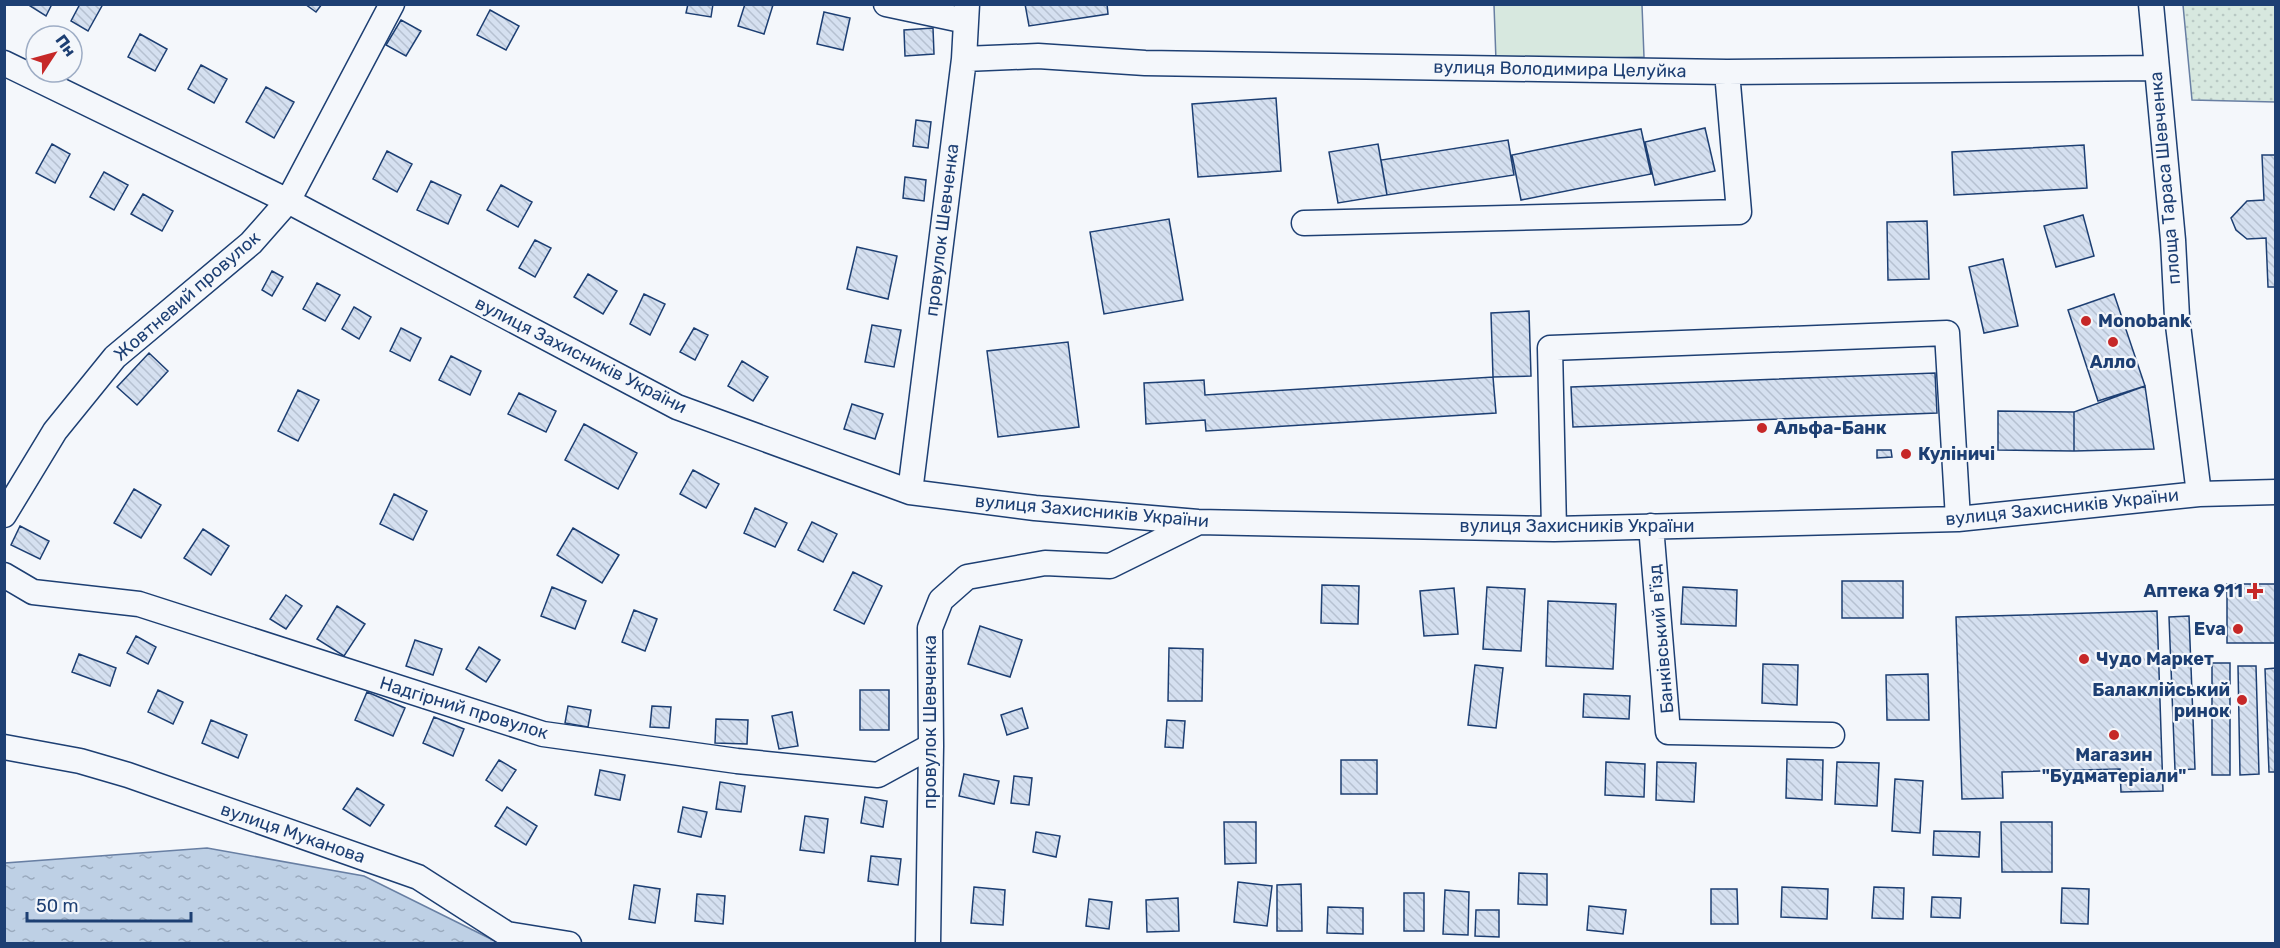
<svg xmlns="http://www.w3.org/2000/svg" width="2280" height="948" font-family="Rubik,sans-serif">
	<style>
		.park { fill: url(#park-dots); stroke: #687fa3; stroke-width: 1.5 }
		.garden { fill: #d7e8df; stroke: #687fa3; stroke-width: 1.5 }
		.water { fill: url(#water-ripples); stroke: #687fa3; stroke-width: 1.5 }
		.building { fill: url(#building-back-hatch); stroke: #1d3f73; stroke-width: 1.5 }
		.lines { fill: none; stroke-linecap: round; stroke-linejoin: round }
		.minor-casing { stroke: #1d3f73; stroke-width: 27 }
		.minor { stroke: #f4f7fb; stroke-width: 24 }
		.poi-dot { fill: #c62828; stroke: #f4f7fb; stroke-width: 2 }
		.labels { text-anchor: middle; stroke-width: 4.5; stroke-linejoin: round; paint-order: stroke }
		.street-label { font-size: 18px; fill: #1d3f73; stroke: #f4f7fb }
		.poi-label { font-size: 18px; font-weight: bold; fill: #1d3f73; stroke: #f4f7fb; text-anchor: start }
	</style>
	<defs>
		<pattern id="park-dots" width="8" height="8" patternUnits="userSpaceOnUse" patternTransform="scale(1.5)"><rect width="8" height="8" fill="#d7e8df"/><path d="M2 2h.1M6 6h.1" fill="none" stroke="#b8c8c3" stroke-width="1.8" stroke-linecap="round"/></pattern>
		<pattern id="water-ripples" width="26" height="14" patternUnits="userSpaceOnUse" patternTransform="scale(1.5)"><rect width="26" height="14" fill="#bed0e5"/><path d="M2 4q2-2 4 0t4 0M15 11q2-2 4 0t4 0" fill="none" stroke="#9aaabe"/></pattern>
		<pattern id="building-back-hatch" width="6" height="6" patternUnits="userSpaceOnUse" patternTransform="scale(1.5)"><rect width="6" height="6" fill="#d5e0f0"/><path d="M-1 5l2 2M0 0l6 6M5-1l2 2" fill="none" stroke="#b6c1d1"/></pattern>
	</defs>
	<rect width="100%" height="100%" fill="#f4f7fb"/>
	<path class="park" d="M2183,5H2275V102L2192,100Z"/>
	<path class="garden" d="M1494,5H1642L1644,57L1496,61Z"/>
	<path class="water" d="M207,848L364,876L501,944H5V863Z"/>
	<path class="building" d="M27,4H52L46,16Z
		M80,4H103L88,31L71,21Z
		M305,4H322L316,12Z
		M688,4H713L711,17L686,13Z
		M745,4L773,5L764,34L738,26Z
		M1025,4H1107L1108,14L1029,26Z
		M490,10L519,26L506,50L477,35Z
		M824,12L850,18L843,50L817,44Z
		M401,20L421,31L406,56L386,45Z
		M933,28L934,54L905,56L904,30Z
		M140,34L167,49L155,71L128,57Z
		M201,65L227,79L214,103L188,89Z
		M266,87L294,102L274,138L246,122Z
		M1276,98L1281,171L1198,177L1192,104Z
		M916,120L931,122L928,148L913,146Z
		M1705,128L1715,171L1655,185L1645,142Z
		M1641,129L1651,174L1521,200L1512,155Z
		M1508,140L1514,175L1387,195L1381,160Z
		M52,144L70,154L55,183L36,173Z
		M1378,144L1387,195L1338,203L1329,152Z
		M2084,145L2087,188L1954,195L1952,152Z
		M387,151L412,164L397,192L373,179Z
		M2262,155H2276V287H2268L2266,238L2247,239L2236,230L2231,218L2247,201L2264,200Z
		M104,172L128,185L114,210L90,197Z
		M905,177L926,180L924,201L903,198Z
		M431,181L461,195L448,224L417,210Z
		M501,185L532,202L518,227L487,210Z
		M143,194L173,211L162,231L131,214Z
		M2083,215L2094,256L2056,267L2044,226Z
		M1169,219L1183,300L1104,314L1090,232Z
		M1927,221L1929,279L1888,280L1887,222Z
		M535,240L551,248L535,277L519,268Z
		M857,247L897,256L888,299L847,289Z
		M2003,259L2018,326L1984,333L1969,267Z
		M272,271L283,277L272,296L262,290Z
		M588,274L617,291L603,314L574,297Z
		M317,283L340,295L325,321L303,309Z
		M644,294L665,304L650,335L630,324Z
		M2114,294L2145,386L2098,401L2068,310Z
		M354,307L371,317L359,339L342,329Z
		M1529,311L1531,376L1493,377L1491,313Z
		M872,325L901,330L894,367L865,362Z
		M401,328L421,338L410,361L390,351Z
		M694,328L708,335L695,360L680,352Z
		M1068,342L1079,427L998,437L987,351Z
		M149,353L168,371L137,405L117,387Z
		M451,356L481,371L470,395L439,380Z
		M742,361L768,377L753,401L728,386Z
		M1935,373L1937,413L1573,427L1571,387Z
		M1493,377L1496,413L1206,431L1205,420L1146,424L1144,383L1204,380L1205,395Z
		M2145,386L2154,449L2074,451V412Z
		M298,390L319,400L298,441L278,431Z
		M519,393L556,411L546,432L508,414Z
		M852,404L883,414L875,439L844,429Z
		M1998,411L2074,412V451L1998,450Z
		M584,424L637,453L618,489L565,460Z
		M1877,450H1891L1892,457L1877,458Z
		M693,470L719,484L706,508L680,494Z
		M134,489L161,505L141,538L114,523Z
		M394,494L427,511L413,540L380,524Z
		M755,508L787,523L775,547L744,533Z
		M812,522L837,534L823,562L798,550Z
		M20,526L49,541L40,559L11,545Z
		M573,528L619,555L602,583L557,555Z
		M203,529L229,546L211,575L184,558Z
		M853,572L882,586L864,624L834,610Z
		M1842,581H1903V618H1842Z
		M2227,584H2276V643H2227Z
		M1322,585L1359,586L1358,624L1321,623Z
		M552,587L586,601L575,629L541,616Z
		M1487,587L1525,589L1521,651L1483,649Z
		M1683,587L1737,590L1736,626L1681,624Z
		M1454,588L1458,634L1424,636L1420,591Z
		M286,595L302,606L286,629L270,619Z
		M1548,601L1616,604L1613,669L1546,666Z
		M337,606L365,624L344,656L317,639Z
		M634,610L657,619L645,651L622,642Z
		M2157,611L2163,791L2121,792L2120,769L2002,772L2003,798L1962,799L1956,617Z
		M2189,616L2195,769L2175,770L2169,617Z
		M980,626L1022,640L1010,677L968,664Z
		M136,636L156,647L148,664L127,653Z
		M415,640L442,649L433,675L406,666Z
		M479,647L500,660L486,682L466,669Z
		M1169,648L1203,649L1202,701H1168Z
		M79,654L116,668L110,686L72,672Z
		M2212,663H2230V775H2212Z
		M1763,664L1798,665L1797,705L1762,703Z
		M1475,665L1503,668L1496,728L1468,725Z
		M2238,666H2256L2259,774L2240,775Z
		M2276,668V772H2269L2265,669Z
		M1928,674L1929,720H1887L1886,675Z
		M158,690L183,702L173,724L148,712Z
		M860,690H889V730H860Z
		M367,692L405,708L393,736L355,720Z
		M1584,694L1630,696L1629,719L1583,717Z
		M568,706L591,710L588,727L565,723Z
		M652,706L671,707L669,728L650,727Z
		M1022,708L1028,728L1007,735L1001,715Z
		M792,712L798,746L779,749L772,716Z
		M434,717L464,729L453,756L423,743Z
		M716,719L748,720L747,744L715,743Z
		M211,720L247,735L238,758L202,743Z
		M1167,720L1185,721L1183,748L1165,747Z
		M1787,759L1823,760L1822,800L1786,798Z
		M499,760L516,770L502,791L486,780Z
		M1341,760H1377V794H1341Z
		M1606,762L1645,764L1644,797L1605,795Z
		M1657,762L1696,763L1694,802L1656,800Z
		M1837,762L1879,763L1877,806L1835,804Z
		M600,770L625,775L620,800L595,795Z
		M964,774L999,781L994,804L959,796Z
		M1014,776L1032,778L1029,805L1011,803Z
		M1895,779L1923,781L1920,833L1892,831Z
		M720,782L745,786L741,812L716,809Z
		M357,788L384,805L370,826L343,809Z
		M865,797L887,801L883,827L861,823Z
		M507,807L537,826L526,845L495,826Z
		M683,807L707,812L701,837L678,832Z
		M805,816L828,819L824,853L800,850Z
		M1224,822H1256V863L1225,864Z
		M2001,822H2052V872H2002Z
		M1934,831L1980,832L1979,857L1933,855Z
		M1036,832L1060,836L1056,857L1033,852Z
		M871,856L901,859L898,885L868,881Z
		M1519,873L1547,874V905L1518,904Z
		M1238,882L1272,886L1267,926L1234,922Z
		M1301,884L1302,931H1277V885Z
		M634,885L660,889L655,923L629,919Z
		M974,887L1005,890L1003,925L971,923Z
		M1782,887L1828,889L1827,919L1781,917Z
		M1874,887L1904,888L1903,919L1872,918Z
		M2062,888L2089,889L2088,924L2061,923Z
		M1711,889H1737L1738,924H1711Z
		M1445,890L1469,892L1468,935L1443,934Z
		M1404,893H1424V931H1404Z
		M697,894L725,896L723,924L695,921Z
		M1932,897L1961,898L1960,918L1931,917Z
		M1178,898L1179,931L1147,932L1146,900Z
		M1089,899L1112,902L1109,929L1086,926Z
		M1589,906L1626,910L1623,934L1587,930Z
		M1328,907L1363,908V934L1327,933Z
		M1476,910H1499V937L1475,936Z"/>
	<g class="lines">
		<g class="minor-casing">
			<path id="minor" d="M886,4L966,21
				M2151,4L2173,240L2177,317L2199,494
				M964,59L1038,56L1145,63L1727,72L2155,68
				M4,63L288,201L677,407L910,492L1035,508L1198,522L1554,529L1958,519L2199,494L2276,492
				M1304,223L1739,212L1727,72
				M910,492L964,59L967,4
				M4,515L55,431L115,357L251,243L288,201L392,4
				M1651,526L1668,732L1832,735
				M1554,529L1550,348L1947,333L1958,519
				M4,575L33,592L139,604L543,734L737,761L878,775L931,746
				M4,747L80,761L128,775L418,877L507,934L569,944
				M928,944L931,746L930,628L941,600L967,577L1045,563L1110,566L1197,523"/>
		</g>
		<use href="#minor" class="minor"/>
	</g>
	<g class="poi-dot">
		<circle cx="2086" cy="321" r="6"/>
		<circle cx="2113" cy="342" r="6"/>
		<circle cx="1762" cy="428" r="6"/>
		<circle cx="1906" cy="454" r="6"/>
		<path d="M2252 582h6v6h6v6h-6v6h-6v-6h-6v-6h6z"/>
		<circle cx="2238" cy="629" r="6"/>
		<circle cx="2084" cy="659" r="6"/>
		<circle cx="2242" cy="700" r="6"/>
		<circle cx="2114" cy="735" r="6"/>
	</g>
	<g class="labels">
		<g class="street-label">
			<text transform="translate(1560 69) rotate(1)" y="6">вулиця Володимира Целуйка</text>
			<text transform="translate(2165 178) rotate(-95)" y="6">площа Тараса Шевченка</text>
			<text transform="translate(942 230) rotate(-83)" y="6">провулок Шевченка</text>
			<text transform="translate(187 296) rotate(-41)" y="6">Жовтневий провулок</text>
			<text transform="translate(581 355) rotate(27)" y="6">вулиця Захисників України</text>
			<text transform="translate(2062 507) rotate(-6)" y="6">вулиця Захисників України</text>
			<text transform="translate(1092 511) rotate(5)" y="6">вулиця Захисників України</text>
			<text x="1577" y="532">вулиця Захисників України</text>
			<text transform="translate(1661 639) rotate(-95)" y="6">Банківський в'їзд</text>
			<text transform="translate(464 708) rotate(17)" y="6">Надгірний провулок</text>
			<text transform="translate(930 722) rotate(-90)" y="6">провулок Шевченка</text>
			<text transform="translate(293 833) rotate(19)" y="6">вулиця Муканова</text>
		</g>
		<g class="poi-label">
			<text x="2098" y="327">Monobank</text>
			<text x="2113" y="368" text-anchor="middle">Алло</text>
			<text x="1774" y="434">Альфа-Банк</text>
			<text x="1918" y="460">Куліничі</text>
			<text x="2243" y="597" text-anchor="end">Аптека 911</text>
			<text x="2226" y="635" text-anchor="end">Eva</text>
			<text x="2096" y="665">Чудо Маркет</text>
			<text x="2230" y="696" text-anchor="end">Балаклійський<tspan x="2230" dy="21">ринок</tspan></text>
			<text x="2114" y="761" text-anchor="middle">Магазин<tspan x="2114" dy="21">"Будматеріали"</tspan></text>
		</g>
	</g>
	<rect width="2280" height="948" fill="none" stroke="#1d3f73" stroke-width="12"/>
	<g transform="translate(54 54) rotate(54)"><circle r="28" fill="#f4f7fb" stroke="#9eadc5" stroke-width="1.5"/>
	<path d="M0-4.5L10 22L0 15L-10 22Z" fill="#c62828"/>
	<text y="-9" font-size="16" font-weight="bold" text-anchor="middle" fill="#1d3f73">Пн</text>
	</g>
	<path d="M27 912v9h164v-9" fill="none" stroke="#1d3f73" stroke-width="3"/>
	<text x="36" y="912" font-size="18" fill="#1d3f73" stroke="#f4f7fb" stroke-width="4.5" paint-order="stroke">50 m</text>
</svg>
